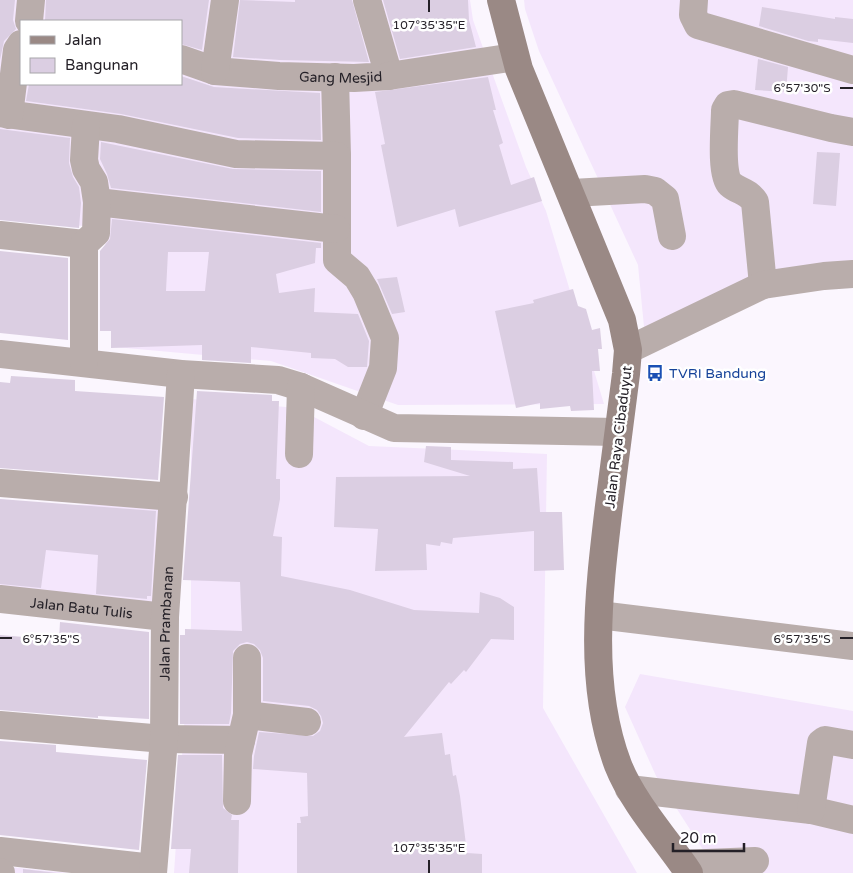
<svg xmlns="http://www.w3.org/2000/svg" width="853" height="873" font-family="'Varela Round',sans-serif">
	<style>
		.built { fill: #f4e6fc; fill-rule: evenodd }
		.building { fill: #dbcee2; fill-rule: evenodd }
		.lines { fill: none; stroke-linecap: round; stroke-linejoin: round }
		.minor { stroke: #b9adab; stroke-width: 28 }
		.secondary { stroke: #9a8985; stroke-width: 28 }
		.ticks { fill: none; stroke: #242027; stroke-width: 2 }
		.labels { text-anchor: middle; stroke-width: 5; stroke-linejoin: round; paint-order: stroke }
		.street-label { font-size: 14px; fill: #242027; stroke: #fff }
		.transit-label { font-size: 14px; fill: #164399; stroke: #fff; text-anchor: start }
		.ticks-label { font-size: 12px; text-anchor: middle; fill: #242027; stroke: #fff; stroke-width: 5; stroke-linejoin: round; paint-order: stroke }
	</style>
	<rect width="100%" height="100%" fill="#fbf6fe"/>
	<path class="built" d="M0,0H470L473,20L526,167L546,211L604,404L398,405L271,361L115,347L104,228L0,218ZM21,21H181V84H21Z
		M524,0H853V267L644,327L638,265L539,51L525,9Z
		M191,399L297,408L369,446L547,454L543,708L637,873H174L191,626Z
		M0,499L46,506L161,502L159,607H0Z
		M640,674L853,711V873H718L657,778L625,707Z
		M0,866L69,873H0Z"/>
	<path class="building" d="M0,0H15L13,20L16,29L4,41L0,60Z
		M46,0H209L202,50L181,44V21H45Z
		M240,0L295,2V0H352L369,62L280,60L233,57Z
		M383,0H468L469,20L476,47L400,59Z
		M762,7L835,19V17L853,19V43L818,39V42L808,41L759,26Z
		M758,59L788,67L786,92L755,90Z
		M181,76L214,87L320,93L321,140L238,138L121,114L26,101L29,84H181Z
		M488,77L496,110H493L503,143L499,145L511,185L534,177L542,201L459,227L455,209L397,227L381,145L385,144L375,92Z
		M0,129L70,138L69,163L73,177L79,187L81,203L79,228L0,220Z
		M101,142L233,169L321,171V212L111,188L107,174L100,159Z
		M817,152L840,153L836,206L813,204Z
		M112,219L321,243V248H316L315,263L276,274L279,293L315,288L314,312L358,314L369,341L367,367H348L335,359L311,358V353L251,347V363L202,360V345L111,348V331H100V251L110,239ZM168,252H209L205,291H166Z
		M0,251L68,258V340L0,333Z
		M397,277L405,312L392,314L377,279Z
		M573,289L578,306L586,309L592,330L600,328L602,349H598L600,371H592L594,410L571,411L570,406L540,409V403L516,408L495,311L534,303L533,300Z
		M11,376L75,380V391L164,397L158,480L0,468V382L10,383Z
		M197,391L272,395V401H279L276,479H280V499L273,536L282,537L281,576L350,590L414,610L479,613L480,592L500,598L514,607V640L491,639L466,672L464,670L451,684L449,682L404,737L442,733L445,755L450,754L453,776L456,775L460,796L467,853L482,854V873H297V823H301L300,817L308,816L307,773L253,769L254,756L259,732L313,736L320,731L323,723L321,716L317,710L309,706L263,701V658L260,650L254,644L247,642L240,644L233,651L231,713L229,724H180V635H185V629L242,631L240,582L183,580Z
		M426,446L451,447V460L513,462V469L537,468L540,512H562L564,570L534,571V531L453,538L452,544L441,542L440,546L426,544L427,570L375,571L378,529L334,527L336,477L470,476L424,462Z
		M0,499L156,511L151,596H147V599L96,594L98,555L46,550L41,588L0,584Z
		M60,622L149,632V719L98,716V718L0,710V635L59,640Z
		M0,741L56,745V752L147,760L139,850L0,835Z
		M178,755H222L223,808L232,815L231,820H239L238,873H189L191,849H171Z
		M23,869L57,873H23Z"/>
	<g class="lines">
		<g class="minor">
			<path d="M694,0L693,15L698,25L853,70"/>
			<path d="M29,21L31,0"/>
			<path id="s1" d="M181,59L215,71L279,76L354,78L389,76L367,0"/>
			<path d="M215,71L225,0"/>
			<path d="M389,76L515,57"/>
			<path d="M335,77L337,156"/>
			<path d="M0,113L118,129L236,154L337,156V260L357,277L366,292L385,338L383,368L364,416"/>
			<path d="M9,115L17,50L21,44"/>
			<path d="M572,193L645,189L655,191L665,199L672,236"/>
			<path d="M97,202L336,229"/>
			<path d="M0,235L84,244"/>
			<path d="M763,285L755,202C747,190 739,192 730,184C720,175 725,124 725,110L728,105L734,104L831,128L853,132"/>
			<path d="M628,350L763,285L824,276L853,274"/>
			<path d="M0,354L181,374L278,380L301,387L394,428L617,432"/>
			<path d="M84,362V244L96,233L97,202L94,182L86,169L84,160L86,126"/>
			<path d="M299,454L301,387"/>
			<path d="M0,483L174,497"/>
			<path id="s2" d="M0,599L165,617"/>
			<path d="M599,615L853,646"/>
			<path d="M247,715L307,722"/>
			<path d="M0,725L164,739L241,740"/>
			<path d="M629,789L811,810L853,820"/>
			<path d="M237,801L238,754L247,715V658"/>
			<path d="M811,810L821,743L825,740L853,745"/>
			<path d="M0,851L153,868"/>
			<path d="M683,864L755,861"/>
			<path d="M0,872L1,873"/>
			<path id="s3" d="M153,873L164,739L165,617L181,374"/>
		</g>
		<path class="secondary" d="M501,0L519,69L622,320L628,350L626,374C620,418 615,462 609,506C599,590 587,683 618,765C633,803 666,839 689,873"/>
	</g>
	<path class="ticks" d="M429,0V12M840,88H853M0,638H12M840,638H853M429,860V873"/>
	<defs>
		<g id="bus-bare" transform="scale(1.35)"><path d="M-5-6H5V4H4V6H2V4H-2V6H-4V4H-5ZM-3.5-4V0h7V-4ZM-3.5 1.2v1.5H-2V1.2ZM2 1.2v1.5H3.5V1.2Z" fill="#1a4fb4" stroke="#fff" stroke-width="2.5" paint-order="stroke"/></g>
	</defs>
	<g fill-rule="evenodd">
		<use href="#bus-bare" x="655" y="373"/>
	</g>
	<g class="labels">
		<g class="street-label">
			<text dy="5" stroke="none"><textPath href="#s1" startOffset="162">Gang Mesjid</textPath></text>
			<text transform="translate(618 437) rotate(-83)" y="5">Jalan Raya Cibaduyut</text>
			<text dy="5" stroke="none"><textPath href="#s2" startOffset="82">Jalan Batu Tulis</textPath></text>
			<text dy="5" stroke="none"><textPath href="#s3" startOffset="250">Jalan Prambanan</textPath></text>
		</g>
		<g class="transit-label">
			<text x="669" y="378">TVRI Bandung</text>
		</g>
	</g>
	<g class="ticks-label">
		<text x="429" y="29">107°35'35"E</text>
		<text x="802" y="92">6°57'30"S</text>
		<text x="51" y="643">6°57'35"S</text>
		<text x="802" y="643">6°57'35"S</text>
		<text x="429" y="852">107°35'35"E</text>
	</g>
	<rect x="20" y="20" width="162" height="65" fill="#ffffff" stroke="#a7a6a9"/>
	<rect x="30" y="36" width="25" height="8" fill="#9a8985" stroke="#a7a6a9"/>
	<text x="65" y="45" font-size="15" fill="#242027">Jalan</text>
	<rect x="30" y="58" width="25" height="15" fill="#dbcee2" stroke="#a7a6a9"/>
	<text x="65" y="70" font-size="15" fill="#242027">Bangunan</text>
	<path d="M673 843v8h71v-8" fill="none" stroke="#242027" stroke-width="2.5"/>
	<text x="680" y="843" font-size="15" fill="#242027" stroke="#ffffff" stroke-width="4" paint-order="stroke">20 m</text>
</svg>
